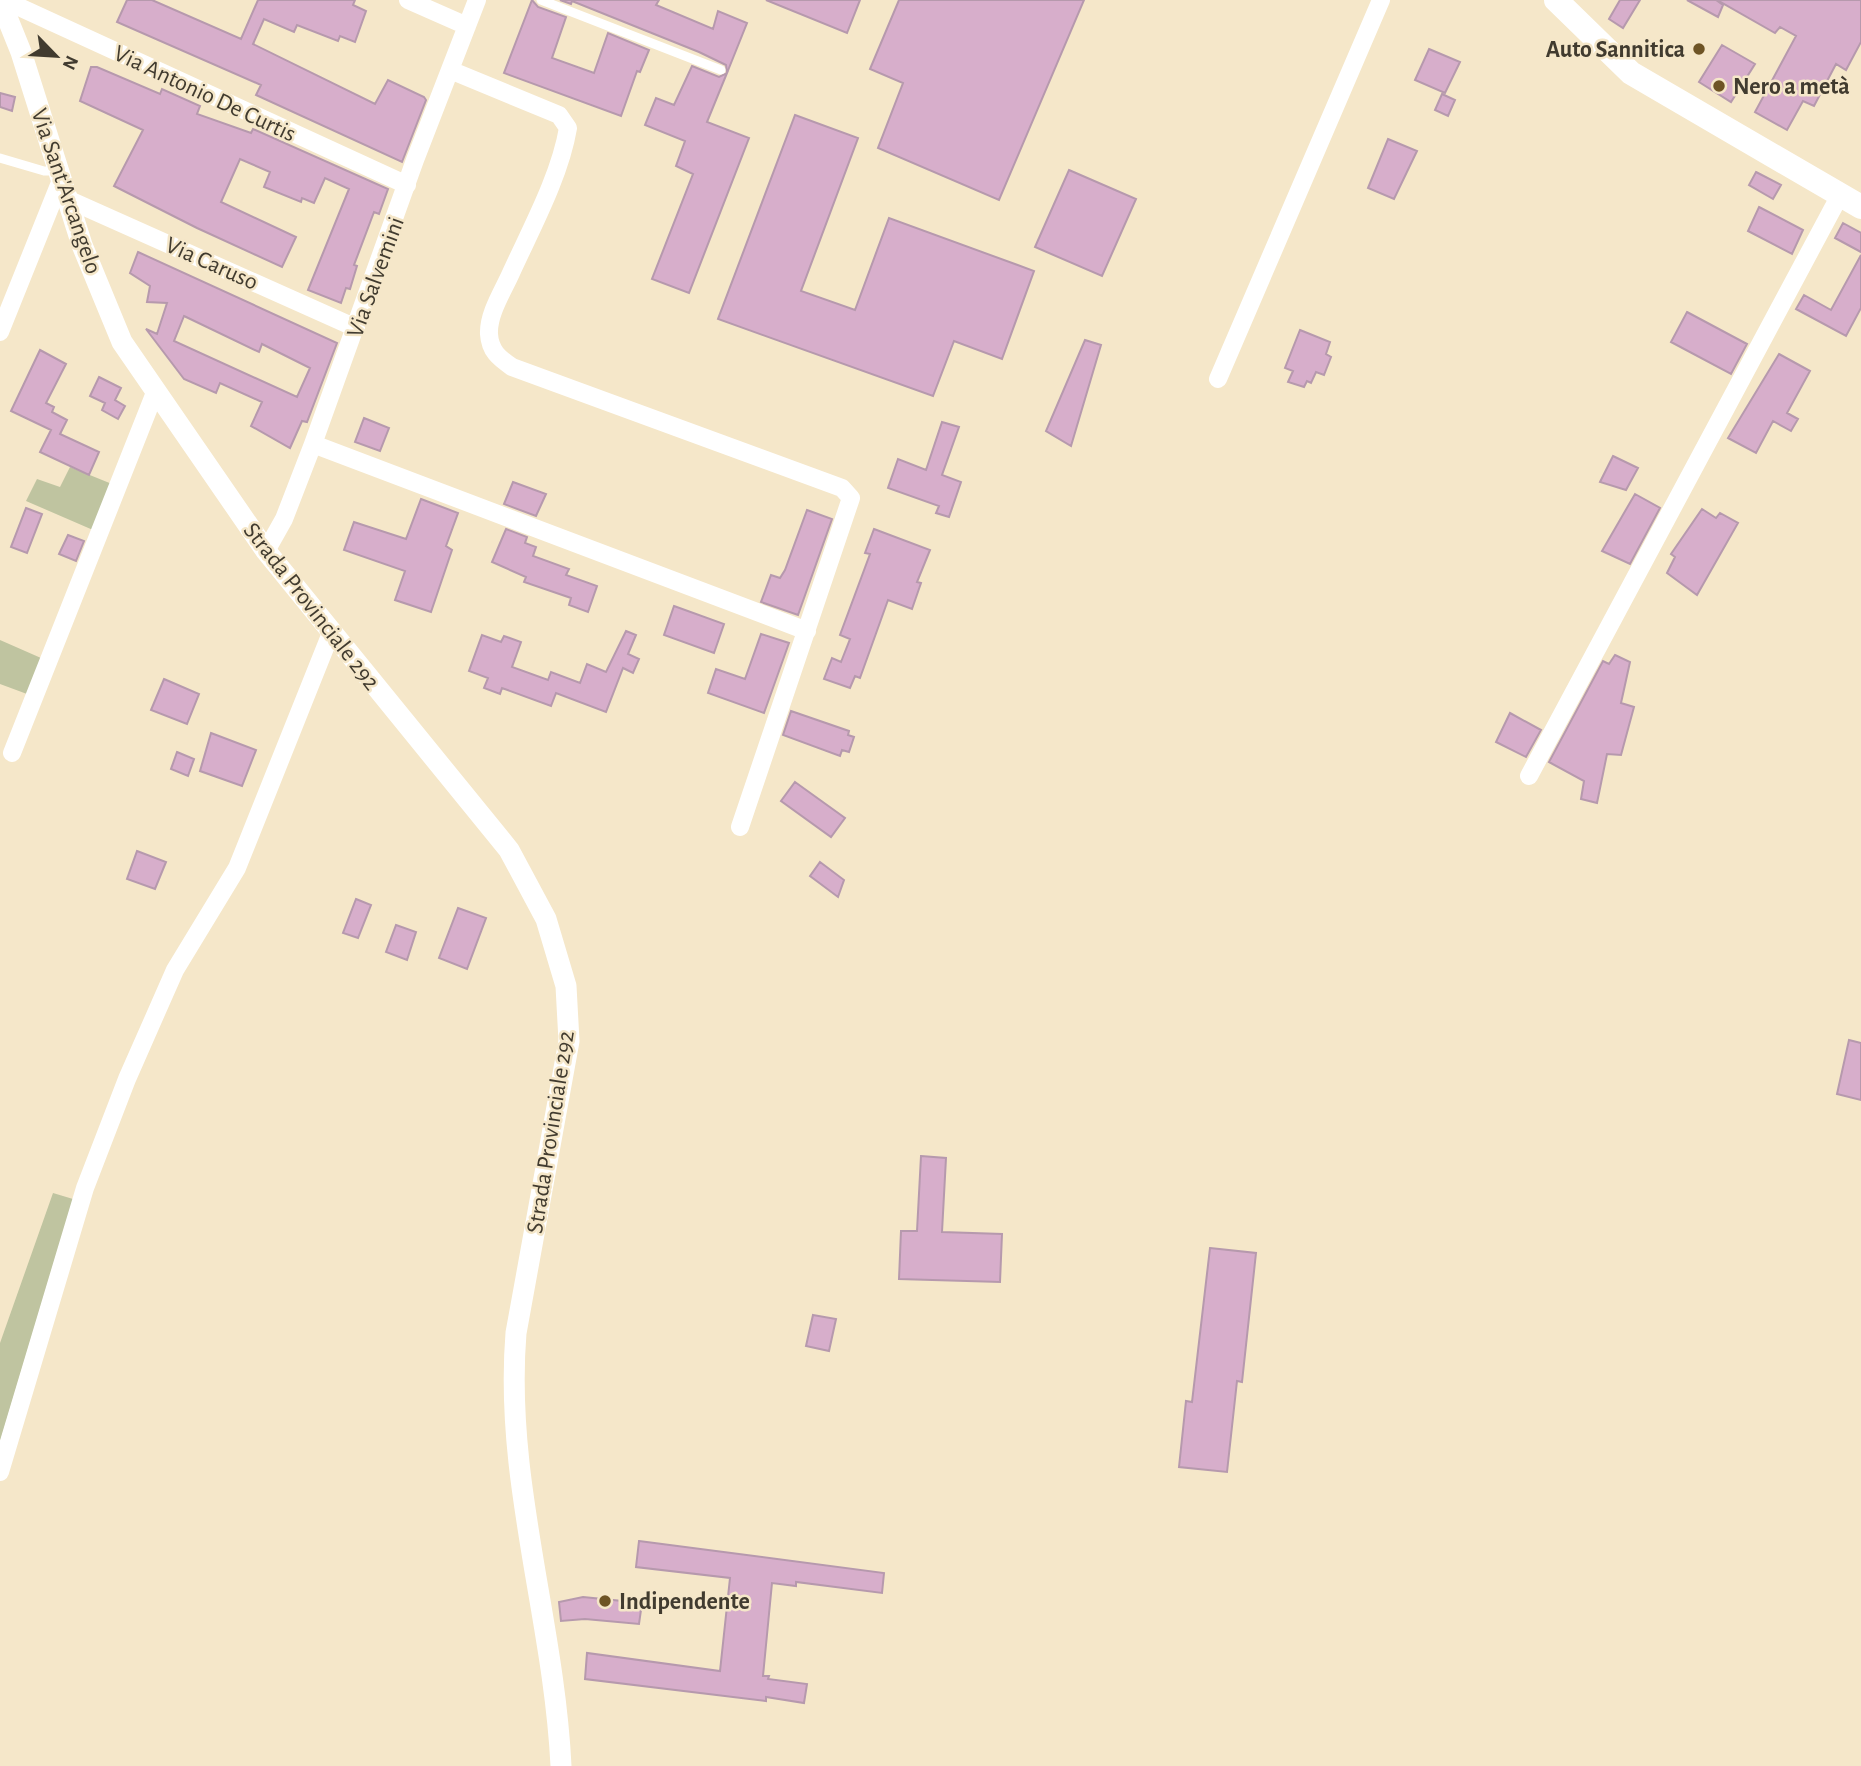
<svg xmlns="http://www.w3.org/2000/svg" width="1861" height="1766" font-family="'Alegreya Sans',sans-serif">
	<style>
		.green { fill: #bfc4a0 }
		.building { fill: #d7aecb; stroke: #b699ad; stroke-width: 2; fill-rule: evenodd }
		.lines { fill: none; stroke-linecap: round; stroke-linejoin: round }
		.service { stroke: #fff; stroke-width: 9 }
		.minor { stroke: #fff; stroke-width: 18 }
		.tertiary { stroke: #fff; stroke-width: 21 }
		.secondary { stroke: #fff; stroke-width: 24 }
		.poi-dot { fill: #6e5425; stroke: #f5e7c9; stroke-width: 2.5 }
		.labels { text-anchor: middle; stroke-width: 5; stroke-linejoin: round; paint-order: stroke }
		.poi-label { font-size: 24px; font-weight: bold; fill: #413b2f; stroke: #f5e7c9; text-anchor: start }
		.street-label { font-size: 24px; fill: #413b2f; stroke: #f5e7c9 }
	</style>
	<rect width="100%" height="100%" fill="#f5e7c9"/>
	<path class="green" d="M70,467L112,484L93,530L26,501L37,479L60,487Z
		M0,640L41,658L27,694L0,684Z
		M53,1193L73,1199L0,1442V1343Z"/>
	<path class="building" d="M127,0H152L241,39L258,0H355L353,5L366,11L355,42L340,36L338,41L297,25L294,32L264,19L253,44L375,104L388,80L424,97L426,100L402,162L256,95L261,85L117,22Z
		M532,0L538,7L566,17L552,58L594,73L608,33L649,50L640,72L637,71L621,116L504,73Z
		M560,0H659L656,5L713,29L718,11L747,23L727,73L726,65L699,52L572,1L571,4Z
		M766,0H860L847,33Z
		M899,0H1084L999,200L878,148L903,83L870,69Z
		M1620,0H1640L1623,28L1609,19Z
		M1687,0H1716L1723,5L1718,17Z
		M1717,0H1861V42L1846,70L1836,64L1814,106L1803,101L1787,130L1755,112L1796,36L1780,27L1775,33Z
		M1722,45L1755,64L1731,102L1699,82Z
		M1429,49L1460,62L1445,93L1415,80Z
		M692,66L719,77L727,73L707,122L749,138L689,293L652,279L693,174L676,166L685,141L645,125L656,98L674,105Z
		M91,67H97L160,94L162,89L200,106L197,114L251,133L253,129L388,189L379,214L374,212L354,265L357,266L350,289L346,288L341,303L308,290L349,189L325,178L314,203L302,198L301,202L264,187L270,172L240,159L221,202L296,237L282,267L197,228L114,186L143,130L80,101Z
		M0,93L15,97L12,111L0,107Z
		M1442,94L1455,100L1448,116L1435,110Z
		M795,115L858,138L801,291L855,310L889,218L1034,271L1002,359L954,341L933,396L718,319Z
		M1388,139L1417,151L1394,199L1368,188Z
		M1069,170L1136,199L1102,276L1035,247Z
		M1756,172L1781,185L1773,199L1749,185Z
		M1759,207L1803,230L1792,254L1748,231Z
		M1843,223L1861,233V252L1835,238Z
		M138,252L337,343L307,422L302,421L290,448L251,426L262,402L220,383L216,393L184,379L146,329L157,334L167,303L147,302L150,286L130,273ZM184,316L259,352L262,344L310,368L297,397L174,341Z
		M1861,255V308L1846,336L1796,309L1804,295L1831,310Z
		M1687,312L1747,344L1731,374L1671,342Z
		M1300,330L1330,342L1326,354L1331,357L1324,375L1316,372L1311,383L1307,381L1304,387L1288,382L1293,371L1285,368Z
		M1085,340L1101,345L1071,446L1046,431Z
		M40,350L66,364L46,403L54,407L52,412L67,420L60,434L99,452L89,475L40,452L51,430L11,411Z
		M1779,354L1810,371L1787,413L1798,419L1791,431L1773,421L1756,453L1728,438Z
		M99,377L121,388L115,400L125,406L118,419L102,410L105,403L90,396Z
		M364,418L389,428L380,451L355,442Z
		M942,422L959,427L942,475L961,482L949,517L936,513L939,506L888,488L898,459L926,470Z
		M1613,456L1638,468L1626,490L1600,482Z
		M513,482L546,494L536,516L504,504Z
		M1635,494L1660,508L1630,564L1602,551Z
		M421,499L458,513L446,546L452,550L431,612L395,600L405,571L344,550L354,522L406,539Z
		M26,508L42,514L27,553L11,547Z
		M1702,509L1716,518L1720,513L1738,523L1697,595L1667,573L1675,557L1671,554Z
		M807,510L832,519L798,615L761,602L771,575L780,578L785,570Z
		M506,529L527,537L525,543L536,547L533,556L569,569L566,575L597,586L588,612L569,605L571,598L524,582L526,577L492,562Z
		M874,529L930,550L917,582L921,583L912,609L888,600L860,678L855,676L850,688L824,679L832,658L841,662L850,639L840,635L870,554L865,553Z
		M68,535L84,541L76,561L59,554Z
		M674,606L724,624L714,653L664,635Z
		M626,631L636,635L628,654L639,659L633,673L623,668L606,712L556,693L551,706L502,688L500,694L484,688L488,678L469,671L482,635L501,642L504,636L521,642L512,667L548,680L551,672L580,683L587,664L606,672Z
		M761,634L789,643L764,713L708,693L716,669L745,679Z
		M1615,655L1630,662L1621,703L1634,707L1621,755L1607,754L1597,803L1581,799L1584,781L1549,762L1603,661L1609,664Z
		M164,679L199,694L187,724L151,710Z
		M791,711L849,731L848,735L854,737L849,752L842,750L840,756L783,735Z
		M1510,713L1541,730L1526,757L1496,742Z
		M211,733L256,750L242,786L200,771Z
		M177,752L194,759L188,776L171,769Z
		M795,782L845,818L831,837L781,801Z
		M137,851L166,862L155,889L127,879Z
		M820,862L844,880L838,897L810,876Z
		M356,899L371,905L358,938L343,933Z
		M458,908L486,918L467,969L439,958Z
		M396,925L416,932L407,960L386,952Z
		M1849,1040L1861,1043V1100L1837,1094Z
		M921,1156L946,1158L942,1232L1002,1234L1000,1282L899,1279L901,1231H917Z
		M1210,1248L1256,1253L1242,1382L1237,1381L1227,1472L1179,1467L1186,1401L1192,1402Z
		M813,1315L836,1319L829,1351L806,1346Z
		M639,1541L884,1573L882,1593L796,1582V1586L772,1583L763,1676H769L768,1679L807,1684L804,1703L766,1697V1701L585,1679L587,1653L720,1671L730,1578L636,1567Z
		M583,1597L642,1603L639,1624L585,1619L561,1621L559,1602Z"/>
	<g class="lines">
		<path class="service" d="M541,0L721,70
			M0,158L44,171H58"/>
		<path class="minor" d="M4,0L407,185
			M408,0L467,26
			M450,70L559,115L568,128C560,176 531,229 511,273C503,291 488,314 489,334C490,351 499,358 512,367L842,488L851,498L740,827
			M67,199L356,328
			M0,332L61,180
			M1218,379L1381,0
			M313,444L807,631
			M266,551L284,519L313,444L415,160L477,0
			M12,753L156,390
			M1529,776L1840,195
			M0,1472L85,1188L127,1079L175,970L237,868L331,633"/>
		<path class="tertiary" d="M0,0L21,52L82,245L122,342L266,551L509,850L546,919L566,986L569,1041L516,1333C504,1480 554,1620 561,1766"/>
		<path class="secondary" d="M1556,0L1631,73L1861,207"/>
	</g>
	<g class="poi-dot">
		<circle cx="1699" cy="49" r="7"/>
		<circle cx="1719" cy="86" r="7"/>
		<circle cx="605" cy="1601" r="7"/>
	</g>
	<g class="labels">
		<g class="poi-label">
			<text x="1685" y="57" text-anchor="end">Auto Sannitica</text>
			<text x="1733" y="94">Nero a metà</text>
			<text x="619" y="1609">Indipendente</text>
		</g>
		<g class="street-label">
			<text transform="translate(205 93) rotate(25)" y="8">Via Antonio De Curtis</text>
			<text transform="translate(67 191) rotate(71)" y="8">Via Sant'Arcangelo</text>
			<text transform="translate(212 263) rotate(24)" y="8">Via Caruso</text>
			<text transform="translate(375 277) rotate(-70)" y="8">Via Salvemini</text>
			<text transform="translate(312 606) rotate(52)" y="8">Strada Provinciale 292</text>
			<text transform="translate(550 1132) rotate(-81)" y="8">Strada Provinciale 292</text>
		</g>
	</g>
	<g transform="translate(56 56) rotate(115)" stroke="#f5e7c9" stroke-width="5" paint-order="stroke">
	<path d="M0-5L12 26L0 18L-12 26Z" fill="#413b2f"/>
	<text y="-10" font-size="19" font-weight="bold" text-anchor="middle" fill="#413b2f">N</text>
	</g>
</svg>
